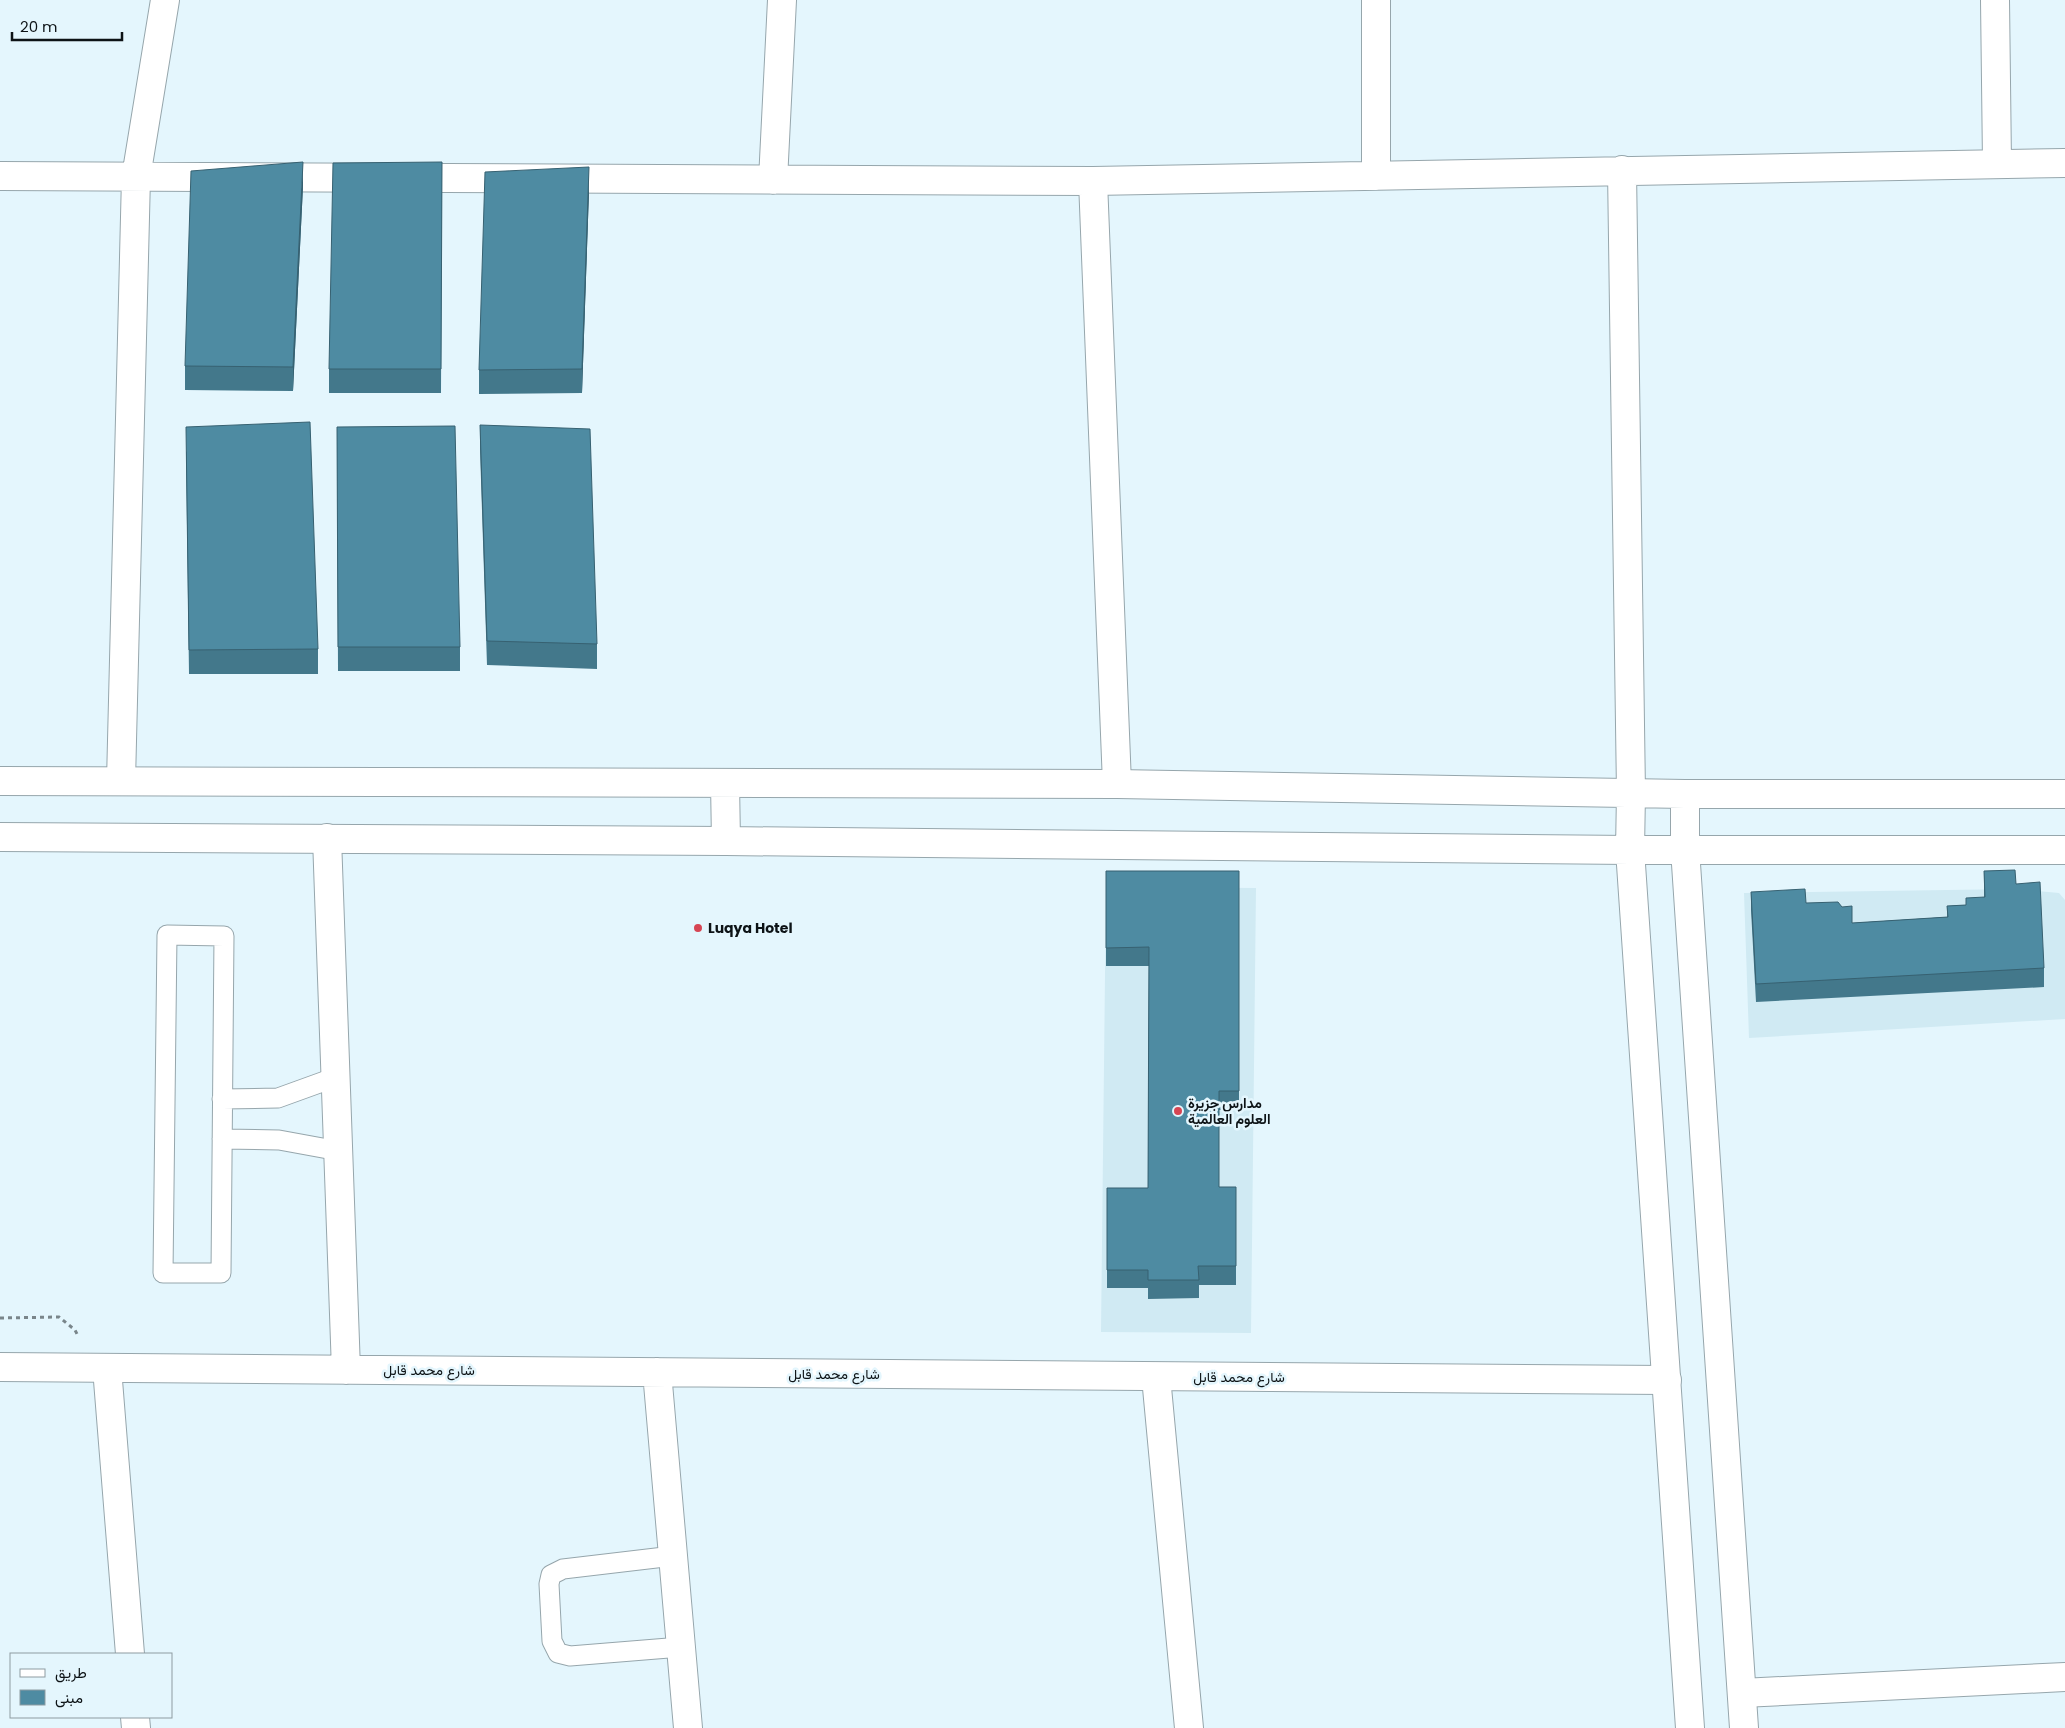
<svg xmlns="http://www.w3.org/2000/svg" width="2065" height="1728" font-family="Poppins,Vazirmatn,sans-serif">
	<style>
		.built { fill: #d0eaf3 }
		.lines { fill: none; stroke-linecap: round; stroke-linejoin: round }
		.service-casing { stroke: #96a6ac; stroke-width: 21 }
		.minor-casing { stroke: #96a6ac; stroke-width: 30 }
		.tertiary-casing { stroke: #96a6ac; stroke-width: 30 }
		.path { stroke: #79858a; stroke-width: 3; stroke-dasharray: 4 4; stroke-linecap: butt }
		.service { stroke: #fff; stroke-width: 19 }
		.minor { stroke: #fff; stroke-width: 28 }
		.tertiary { stroke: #fff; stroke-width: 28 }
		.wall { fill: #43788b }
		.shaded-wall { fill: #376171 }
		.building { fill: #4e8ba2; stroke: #376171 }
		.poi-dot { fill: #d64553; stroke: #e4f6fd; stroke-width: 2 }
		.labels { text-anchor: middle; stroke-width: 5; stroke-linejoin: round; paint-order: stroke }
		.poi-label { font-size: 14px; font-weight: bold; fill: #0d1316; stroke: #e4f6fd; text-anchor: start }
		.street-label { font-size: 14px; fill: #0d1316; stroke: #e4f6fd }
	</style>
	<rect width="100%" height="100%" fill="#e4f6fd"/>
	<path class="built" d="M1106,887L1256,888L1251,1333L1101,1332Z
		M2015,889L2059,893L2065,900V1019L1749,1038L1744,893Z"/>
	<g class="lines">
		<g class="service-casing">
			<path id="service" d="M167,935L224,936L221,1273H163Z
				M222,1099L278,1098L336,1077
				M222,1139L279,1140L339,1151
				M673,1556L563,1569L551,1575L549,1584L552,1641L558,1653L570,1656L681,1647"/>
		</g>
		<g class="minor-casing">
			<path id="minor" d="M1376,0V176
				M1995,0L1997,163
				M1622,170L1631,793
				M0,176L1093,181L2065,163
				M773,180L782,0
				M1093,181L1117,784
				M121,781L136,177L165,0
				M327,838L346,1370
				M0,1367L1667,1380
				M107,1368L130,1654
				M657,1372L688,1728
				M1156,1377L1189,1728
				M1742,1693L2065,1677
				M135,1717L136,1728"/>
		</g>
		<g class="tertiary-casing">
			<path id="tertiary" d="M0,781L1117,784L1685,794H2065
				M725,783L726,841
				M1631,793L1630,850L1690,1728
				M1685,794V849L1744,1728
				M0,837L726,841L1630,850H2065"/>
		</g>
		<path class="path" d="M0,1318L59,1317L75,1330L77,1334"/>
		<use href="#service" class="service"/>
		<use href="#minor" class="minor"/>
		<use href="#tertiary" class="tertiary"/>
	</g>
	<path class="wall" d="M442,162L441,393H329V369Z
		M303,186L293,391L185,390V366Z
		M589,191L582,393L479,394V370Z
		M480,425L597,644V669L487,665L480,449Z
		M337,427L460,647V671H338Z
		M186,451L318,649V674H189Z
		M1106,871H1239V1110H1219V1187H1236V1285H1199V1298L1148,1299V1288H1107V1188H1148L1149,966H1106Z
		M1984,871L2016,884L2044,968V987L1756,1002L1751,910V892L1806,903L1852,923L1947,917V906L1966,905L1984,897Z"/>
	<path class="shaded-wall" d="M303,162V186L293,391V367Z
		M589,167V191L582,393V369Z"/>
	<path class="building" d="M303,162L293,367L185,366L191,171Z
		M442,162L441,369H329L333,163Z
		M589,167L582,369L479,370L485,172Z
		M310,422L318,649L189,650L186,427Z
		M480,425L590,429L597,644L487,641Z
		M455,426L460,647H338L337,427Z
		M2015,870L2016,884L2040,882L2044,968L1756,984L1751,892L1805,889L1806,903L1838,902L1842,907L1852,906V923L1948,917L1947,906L1966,905V898L1985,897L1984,871Z
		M1106,871H1239V1091H1219V1187H1236V1266H1198L1199,1280H1148V1270H1107V1188H1148L1149,947L1106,948Z"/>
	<g class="poi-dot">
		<circle cx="698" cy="928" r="5"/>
		<circle cx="1178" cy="1111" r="5"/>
	</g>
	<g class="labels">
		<g class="poi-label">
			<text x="708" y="933">Luqya Hotel</text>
			<text x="1188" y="1108">مدارس جزيرة<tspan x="1188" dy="16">العلوم العالمية</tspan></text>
		</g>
		<g class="street-label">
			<text x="429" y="1375">شارع محمد قابل</text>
			<text x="834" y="1379">شارع محمد قابل</text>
			<text x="1239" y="1382">شارع محمد قابل</text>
		</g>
	</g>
	<rect x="10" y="1653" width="162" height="65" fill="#e4f6fd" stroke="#8e9ba1"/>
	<rect x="20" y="1669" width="25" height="8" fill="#ffffff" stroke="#8e9ba1"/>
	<text x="55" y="1678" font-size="15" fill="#0d1316">طريق</text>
	<rect x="20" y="1690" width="25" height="15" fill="#4e8ba2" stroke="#8e9ba1"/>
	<text x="55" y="1703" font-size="15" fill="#0d1316">مبنى</text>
	<path d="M12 32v8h110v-8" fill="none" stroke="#0d1316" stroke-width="2.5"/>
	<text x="20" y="32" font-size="15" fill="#0d1316" stroke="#e4f6fd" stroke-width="4" paint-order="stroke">20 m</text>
</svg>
